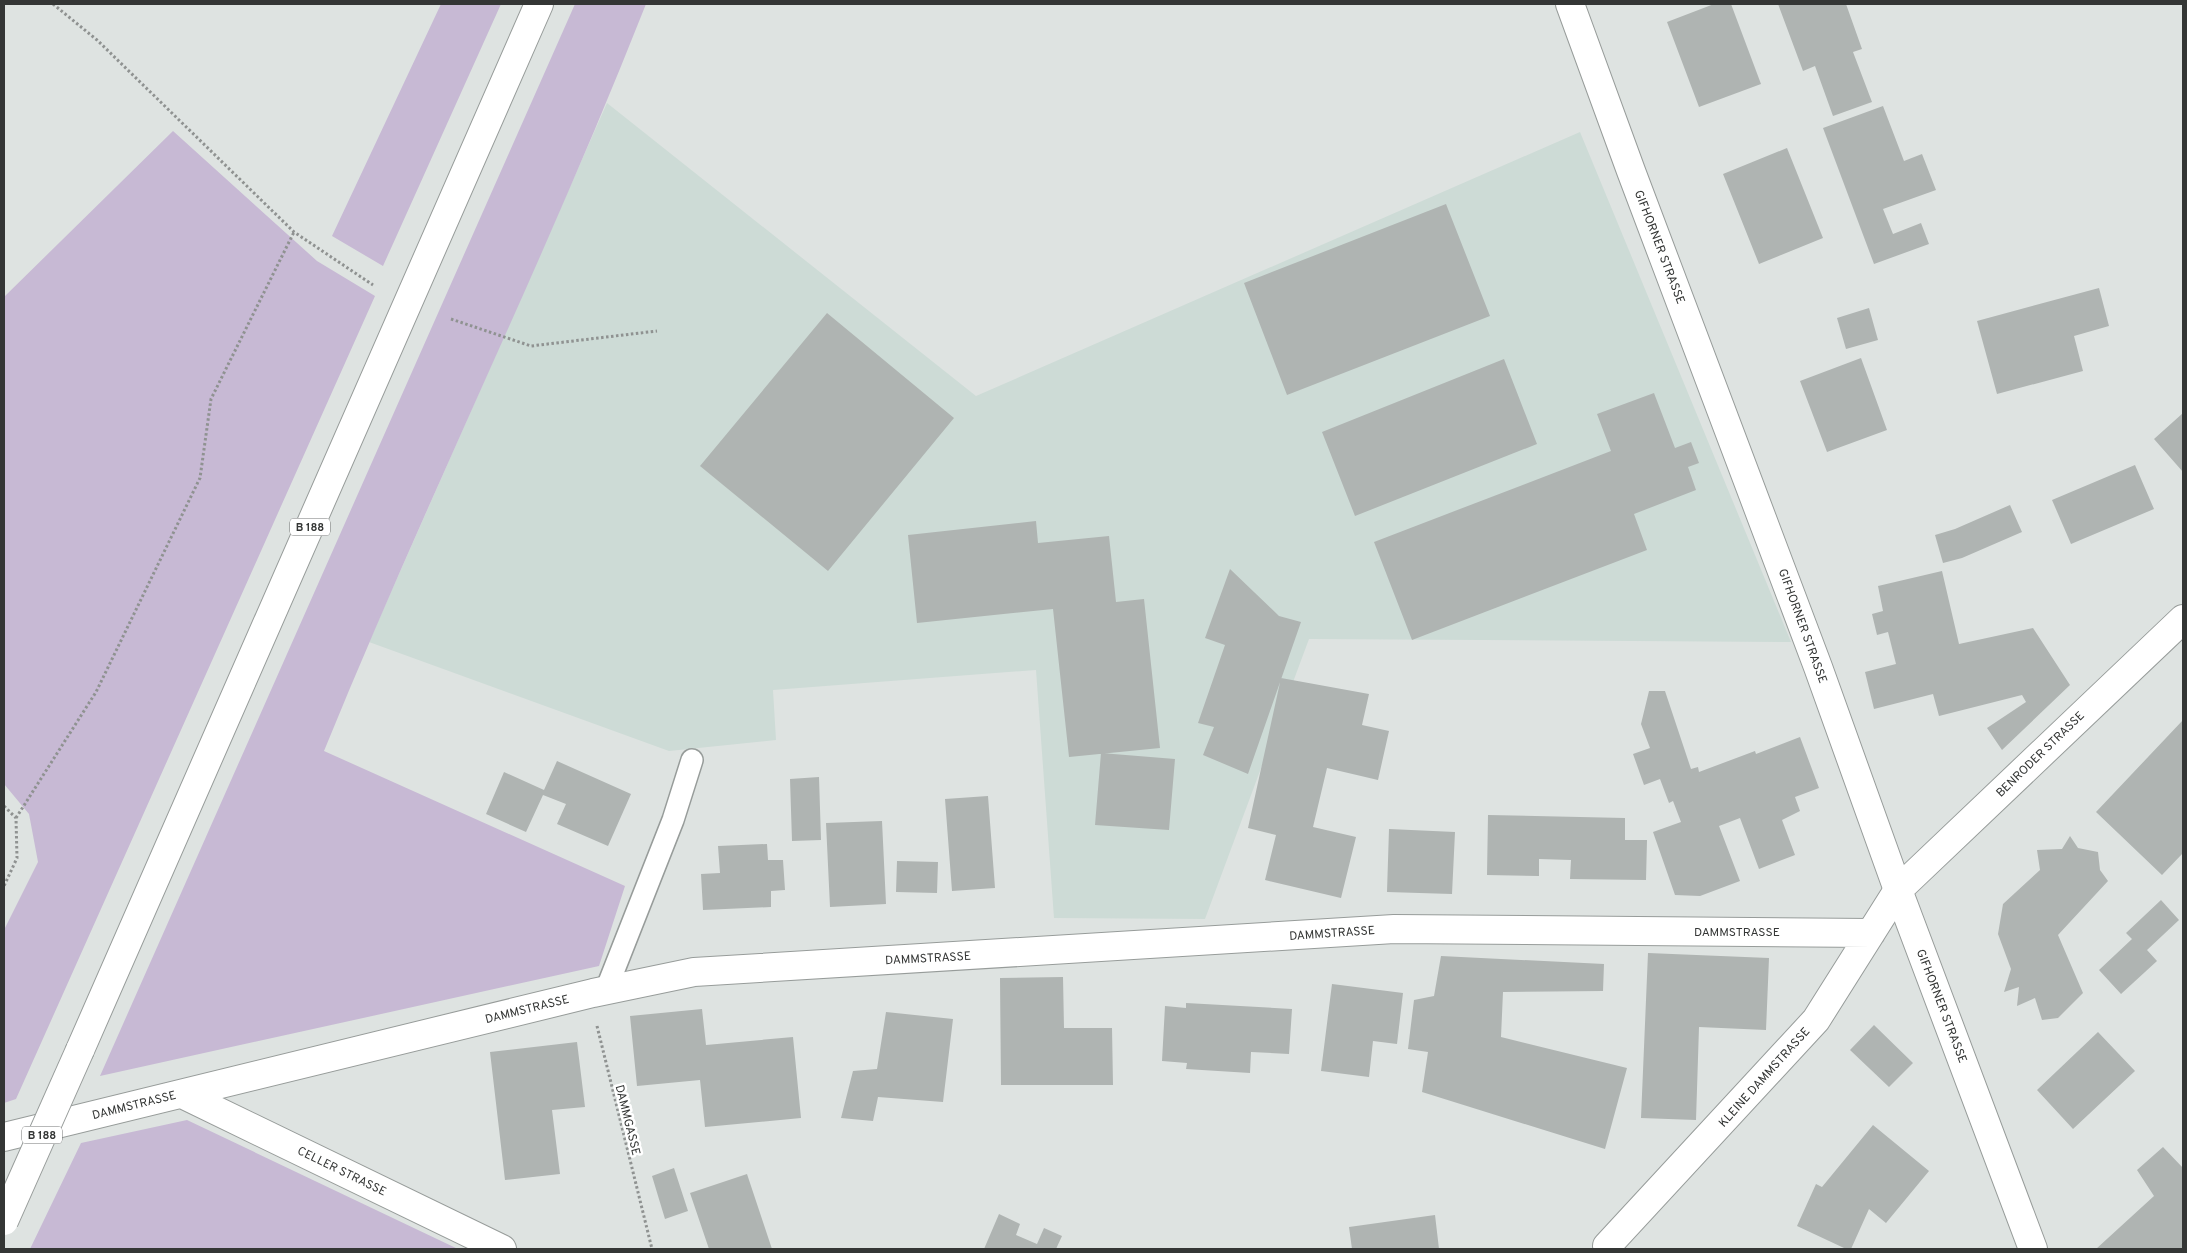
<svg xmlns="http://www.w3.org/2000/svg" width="2187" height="1253" font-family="Overpass,sans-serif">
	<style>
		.built { fill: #cddbd6 }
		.green { fill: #c7b9d4 }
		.building { fill: #afb4b2 }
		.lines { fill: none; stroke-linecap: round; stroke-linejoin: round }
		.lane-casing { stroke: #979c9a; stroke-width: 24 }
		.street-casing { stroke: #979c9a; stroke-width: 30 }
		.secondary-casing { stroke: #979c9a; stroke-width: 30 }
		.primary-casing { stroke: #979c9a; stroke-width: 30 }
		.path { stroke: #8f9291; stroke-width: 3; stroke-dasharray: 2.5 2.5; stroke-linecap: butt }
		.lane { stroke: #fff; stroke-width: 21 }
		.street { stroke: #fff; stroke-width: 28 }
		.secondary { stroke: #fff; stroke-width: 28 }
		.primary { stroke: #fff; stroke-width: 28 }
		.primary-bridge-casing { stroke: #979c9a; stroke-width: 30; stroke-linecap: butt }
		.primary-bridge { stroke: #fff; stroke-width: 28 }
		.labels { text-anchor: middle; stroke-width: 5; stroke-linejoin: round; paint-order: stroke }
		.shield { fill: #fff; stroke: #717272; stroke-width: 1 }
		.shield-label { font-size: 11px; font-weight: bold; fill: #343635 }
		.street-label { font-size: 12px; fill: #343635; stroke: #fff }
	</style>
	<rect width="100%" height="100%" fill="#dee3e1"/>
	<path class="built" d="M607,103L976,396L1580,132L1791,642L1309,639L1205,919L1054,918L1036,670L773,690L776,740L669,751L369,642Z"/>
	<path class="green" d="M441,4H501L383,266L332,236Z
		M575,4H646C547,256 426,500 324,751L625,886L599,966L100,1076Z
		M173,131L317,261L375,296L16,1099L4,1103V930L38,862L29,814L4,784V297Z
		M187,1120L458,1249H30L81,1143Z"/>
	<path class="building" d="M1714,4H1731L1761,84L1699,107L1667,22Z
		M1778,4H1846L1862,49L1853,52L1872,102L1833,116L1815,66L1803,71Z
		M1883,106L1904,161L1922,154L1936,190L1883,209L1893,234L1921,223L1929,244L1874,264L1823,128Z
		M1787,148L1823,238L1759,264L1723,174Z
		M1446,204L1490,316L1287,395L1244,283Z
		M2099,288L2109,326L2074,336L2083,371L1997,394L1977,321Z
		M1869,308L1878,340L1846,349L1837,318Z
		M827,313L954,418L828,571L700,466Z
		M1861,358L1887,430L1827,452L1800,381Z
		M1504,359L1537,444L1355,516L1322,432Z
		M1654,393L1675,448L1691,442L1699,463L1688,467L1696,490L1634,514L1647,550L1412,640L1374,542L1611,451L1597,414Z
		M2183,413V472L2154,439Z
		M2135,465L2154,509L2071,544L2052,500Z
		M2010,505L2022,532L1962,558L1943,563L1935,535L1955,529Z
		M1036,521L1038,543L1109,536L1116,602L1144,599L1160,748L1069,757L1053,609L917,623L908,535Z
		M1230,569L1279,616L1301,622L1248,774L1203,755L1214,727L1198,723L1225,645L1205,638Z
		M1942,571L1959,644L2033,628L2070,685L2002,750L1987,728L2026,702L2022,695L1939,716L1933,694L1874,709L1865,672L1896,664L1888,632L1877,635L1872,614L1883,611L1878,586Z
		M1281,678L1369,694L1362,725L1389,731L1378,780L1327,768L1313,827L1356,837L1341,898L1265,880L1276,835L1248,828Z
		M1649,691H1665L1691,769L1698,767L1699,772L1755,751L1756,754L1800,737L1819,788L1795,797L1800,811L1782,820L1795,855L1759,869L1740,818L1719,826L1740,881L1700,896L1675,895L1653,832L1681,822L1673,801L1669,803L1660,779L1644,785L1633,754L1650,748L1641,724Z
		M2183,720V853L2162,875L2096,812Z
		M1101,753L1175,759L1169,830L1095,825Z
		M557,761L631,794L608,846L557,824L566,804L543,795L526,832L486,814L504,772L544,790Z
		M819,777L821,840L792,841L790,779Z
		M988,796L995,888L952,891L945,799Z
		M1488,815L1625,818V840H1647L1646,880L1570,879L1571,860L1539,859V876L1487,875Z
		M882,821L886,904L830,907L826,823Z
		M1389,829L1455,832L1452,894L1387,892Z
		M2070,836L2078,848L2098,852L2100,870L2108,881L2058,935L2083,993L2058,1018L2042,1020L2035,998L2017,1006L2019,987L2004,992L2011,969L1998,934L2003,904L2040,870L2037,850L2062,849Z
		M767,844L768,860H783L785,890L771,891V907L703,910L701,874L720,873L718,846Z
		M897,861L938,862L937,893L896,892Z
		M2161,900L2179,920L2147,950L2157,961L2121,994L2099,970L2132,939L2126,933Z
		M1648,953L1769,958L1766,1030L1699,1027L1696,1120L1641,1118Z
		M1441,956L1604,964L1603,991L1503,992L1501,1037L1627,1068L1605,1149L1422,1092L1428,1052L1408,1049L1414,1000L1434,996Z
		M1063,977L1064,1028H1112L1113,1085H1001L1000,978Z
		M1332,984L1403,993L1397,1044L1373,1041L1369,1077L1321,1071Z
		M1186,1003L1292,1009L1289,1054L1251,1052L1250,1073L1186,1069L1187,1063L1162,1061L1165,1006L1186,1008Z
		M702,1009L706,1045L793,1037L801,1118L705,1127L700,1080L637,1086L630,1016Z
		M886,1012L953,1019L943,1102L878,1097L873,1121L841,1118L853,1071L877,1069Z
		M1874,1025L1913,1063L1889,1087L1850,1050Z
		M2098,1032L2135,1071L2073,1129L2037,1090Z
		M577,1042L585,1107L552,1110L560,1174L505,1180L490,1052Z
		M1873,1125L1929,1171L1886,1223L1869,1209L1851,1249H1844V1248L1797,1226L1816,1184L1822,1187Z
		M2163,1147L2183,1168V1249H2096L2154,1196L2137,1170Z
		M674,1168L688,1211L665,1219L652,1176Z
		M747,1174L772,1249H709L690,1193Z
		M999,1214L1020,1224L1016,1235L1037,1244L1044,1228L1062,1236L1056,1249H984Z
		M1435,1215L1439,1249H1352L1349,1227Z"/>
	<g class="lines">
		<g class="lane-casing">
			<path id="lane" d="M606,990L673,820L692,760"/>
		</g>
		<g class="street-casing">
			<path id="street" d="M182,1094L502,1249
				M4,1137L593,993L694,972L1394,929L1871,933
				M1607,1246L1816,1020L1898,890"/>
		</g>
		<g class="secondary-casing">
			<path id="secondary" d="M1570,4L1631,171L1818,667L1898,890L2033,1249
				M1898,890L2183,619"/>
		</g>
		<g class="primary-casing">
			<path id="primary" d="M80,1050L539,4"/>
		</g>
		<path class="path" d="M53,4L97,40L294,232L373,285
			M451,319L531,346L657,331
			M4,806L16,818L17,858L4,886
			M16,818L96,692L200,478L211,399L294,232
			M597,1026L652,1249"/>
		<use href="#lane" class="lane"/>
		<use href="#street" class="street"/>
		<use href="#secondary" class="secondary"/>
		<use href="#primary" class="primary"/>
		<g class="primary-bridge-casing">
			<path id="primary-bridge" d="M4,1221L80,1050"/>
		</g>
		<use href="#primary-bridge" class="primary-bridge"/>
	</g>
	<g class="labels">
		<g class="shield">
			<rect x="290" y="518.5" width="40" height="17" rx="4"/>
			<rect x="22" y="1126.5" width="40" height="17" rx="4"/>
		</g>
		<g class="shield-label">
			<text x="310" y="531">B 188</text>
			<text x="42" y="1139">B 188</text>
		</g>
		<g class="street-label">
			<text transform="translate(1660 247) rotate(69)" y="4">GIFHORNER STRASSE</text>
			<text transform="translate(1803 626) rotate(70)" y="4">GIFHORNER STRASSE</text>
			<text transform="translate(2040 754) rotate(-44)" y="4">BENRODER STRASSE</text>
			<text x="1737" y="936">DAMMSTRASSE</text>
			<text transform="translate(1332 933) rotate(-4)" y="4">DAMMSTRASSE</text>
			<text transform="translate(928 958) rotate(-3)" y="4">DAMMSTRASSE</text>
			<text transform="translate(1942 1006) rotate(69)" y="4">GIFHORNER STRASSE</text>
			<text transform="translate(527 1009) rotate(-14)" y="4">DAMMSTRASSE</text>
			<text transform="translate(1764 1077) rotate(-48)" y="4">KLEINE DAMMSTRASSE</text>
			<text transform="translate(134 1105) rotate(-14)" y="4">DAMMSTRASSE</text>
			<text transform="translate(628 1120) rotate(76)" y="4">DAMMGASSE</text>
			<text transform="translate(342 1171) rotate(26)" y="4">CELLER STRASSE</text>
		</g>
	</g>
	<rect width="2187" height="1253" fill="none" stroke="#343635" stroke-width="10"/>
</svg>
